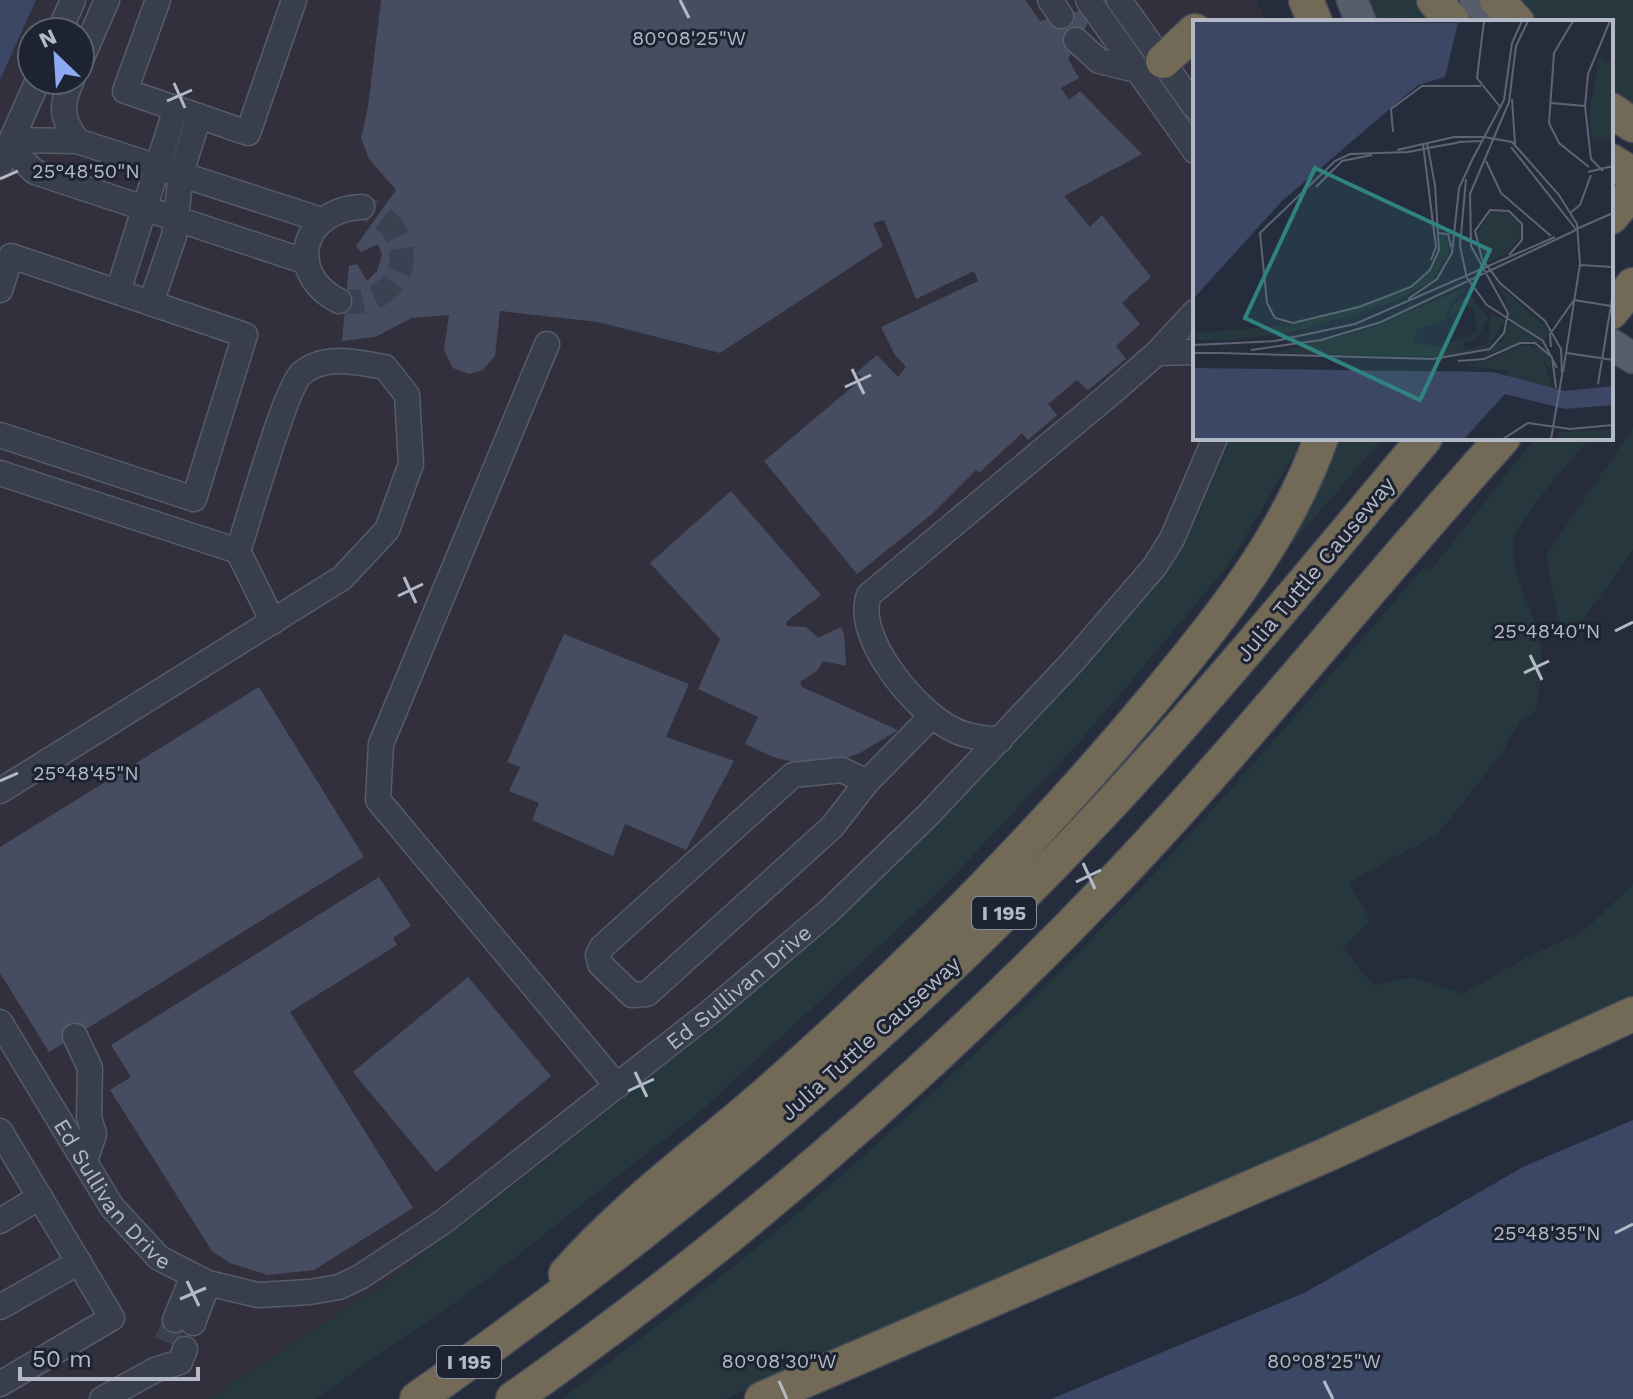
<svg xmlns="http://www.w3.org/2000/svg" width="1633" height="1399" font-family="'Work Sans',sans-serif">
	<style>
		.medical { fill: #33303d; fill-rule: evenodd }
		.green { fill: #26383d }
		.water { fill: #3b4764 }
		.building { fill: #464d60 }
		.lines { fill: none; stroke-linecap: round; stroke-linejoin: round }
		.minor-tunnel { stroke: #3a4151; stroke-width: 24; stroke-dasharray: 24 12; stroke-linecap: butt }
		.minor-casing { stroke: #565c6a; stroke-width: 27 }
		.major-casing { stroke: #414755; stroke-width: 33 }
		.highway-casing { stroke: #434957; stroke-width: 37 }
		.minor { stroke: #383e4c; stroke-width: 24 }
		.major { stroke: #565d6c; stroke-width: 30 }
		.highway { stroke: #726a56; stroke-width: 34 }
		.ticks { fill: none; stroke: #b4b9c7; stroke-width: 3 }
		.labels { text-anchor: middle; stroke-width: 6; stroke-linejoin: round; paint-order: stroke }
		.shield { fill: #1d2331; stroke: #878c9a; stroke-width: 2 }
		.shield-label { font-size: 20px; font-weight: bold; fill: #b4b9c7 }
		.street-label { font-size: 22px; fill: #b4b9c7; stroke: #1d2331 }
		.inset-road { fill: none; stroke: #5e6474; stroke-width: 2 }
		.view { fill: #308380; fill-opacity: 0.15; stroke: #308380; stroke-width: 4 }
		.inset-edge { fill: none; stroke: #b4b9c7; stroke-width: 4 }
		.ticks-label { font-size: 20px; text-anchor: middle; fill: #b4b9c7; stroke: #1d2331; stroke-width: 6; stroke-linejoin: round; paint-order: stroke }
	</style>
	<rect width="100%" height="100%" fill="#252c3c"/>
	<path class="medical" d="M36,0H1258L1264,22H1195V438H1252L1240,512L841,945L229,1399H0V80ZM32,32H80V80H32Z"/>
	<path class="green" d="M1358,0H1418L1436,22H1368Z
		M1513,0H1633V108L1611,92V22H1528Z
		M1633,427V550L1576,630L1559,621L1546,556Z
		M1229,438H1298L1296,451L1227,567L1077,745L940,890L703,1109L480,1285L315,1399H208L384,1284L527,1175L679,1053L852,904L1004,754L1124,623L1198,516Z
		M1339,438H1383L1289,547L1286,543Z
		M1535,438H1590C1570,463 1525,509 1515,537C1505,564 1533,609 1539,638C1544,663 1540,687 1535,711L1520,720L1504,750L1438,834L1358,877L1350,884L1370,920L1343,948L1373,985L1413,977L1463,994L1529,956L1584,931L1633,884V1007L726,1399H562C608,1363 655,1328 701,1292C807,1210 907,1118 1005,1025C1155,882 1289,724 1424,567L1431,570Z"/>
	<path class="water" d="M0,0H36L0,80Z
		M1633,1120V1399H1051L1306,1292L1525,1166Z"/>
	<path class="building" d="M381,0H1025L1040,21L1082,10L1090,19L1068,59L1079,78L1061,88L1069,100L1080,91L1142,154L1064,196L1090,227L1102,215L1151,277L1122,303L1140,324L1116,346L1126,359L1088,390L1077,380L1048,404L1057,415L1028,440L1022,433L979,473L976,470L932,514L857,574L764,461L863,378L856,373L877,355L898,377L906,367L895,355L881,327L978,281L974,271L916,299L884,220L873,223L883,246L720,353L598,322L500,311L495,356L483,370L469,374L453,368L444,350L449,315L412,318L375,337L342,341L349,266L357,264L367,281L377,271L382,255L378,244L361,252L356,246L396,190L369,159L361,138L368,107Z
		M731,491L821,595L786,622L787,626L806,627L818,638L841,627L844,634L846,666L823,661L818,670L800,682L802,687L898,730L860,753L828,764H801L773,757L745,744L758,717L698,689L720,639L650,563Z
		M564,634L689,684L666,737L734,761L686,850L625,824L613,856L532,820L539,803L509,791L520,767L507,762Z
		M259,687L364,857L49,1052L0,973V847Z
		M379,877L411,926L393,938L397,945L290,1012L413,1208L314,1270L268,1275L230,1263L212,1251L110,1090L131,1077L111,1045Z
		M468,977L551,1076L436,1172L353,1072Z"/>
	<g class="lines">
		<path class="minor-tunnel" d="M339,301C408,311 427,230 362,207
			M166,1342L175,1320"/>
		<g class="minor-casing">
			<g id="minor">
				<path d="M158,0L125,91L248,133L294,0"/>
				<path d="M1050,0L1061,16"/>
				<path d="M1088,0L1195,151"/>
				<path d="M1119,0L1195,107"/>
				<path d="M59,32L73,0"/>
				<path d="M1076,40L1099,61L1136,70"/>
				<path d="M80,62L107,0"/>
				<path d="M72,80C60,106 61,117 77,141"/>
				<path d="M0,166L38,80"/>
				<path d="M307,262L35,172L21,159L12,140L77,141L322,220"/>
				<path d="M0,290L11,256L245,335L194,499L0,435"/>
				<path d="M118,292L176,108"/>
				<path d="M339,301C284,273 302,209 362,207"/>
				<path d="M151,303L174,236L181,173L199,116"/>
				<path d="M547,344L381,744L378,800L617,1086"/>
				<path d="M1157,353L1195,352"/>
				<path d="M0,473L238,551C248,522 285,389 301,374C324,353 358,363 385,367L407,395L411,464L387,530L342,578L0,791"/>
				<path d="M238,551L273,622"/>
				<path d="M1000,740C984,738 967,737 952,729C916,711 853,637 869,595L1110,394L1157,353L1195,312"/>
				<path d="M867,782L842,770L793,775L602,947L598,955L600,964L632,995L647,994L832,827L867,782L932,716"/>
				<path id="s1" d="M0,1022L112,1207L159,1258L208,1283L258,1295L310,1292L339,1287L360,1277L443,1222L709,1013L829,911L929,814L1075,659L1155,566L1172,539L1215,438"/>
				<path d="M75,1036L90,1068L89,1117L94,1134L85,1161"/>
				<path d="M0,1131L112,1318L0,1384"/>
				<path d="M0,1221L40,1197"/>
				<path d="M0,1307L79,1262"/>
				<path d="M175,1320L193,1276"/>
				<path d="M193,1323L208,1283"/>
				<path d="M102,1399L155,1370L180,1362L185,1349"/>
			</g>
		</g>
		<g class="major-casing">
			<path id="major" d="M1352,0L1361,22
				M1475,0L1497,22
				M1611,344L1633,358"/>
		</g>
		<g class="highway-casing">
			<path id="highway" d="M1306,0L1315,22
				M1434,0L1453,22
				M1497,0L1517,22
				M1163,61L1195,31
				M1611,110L1633,125
				M1611,161L1633,175
				M1611,217L1633,191
				M1611,312L1633,285
				M566,1274C626,1205 703,1150 772,1089C909,968 1039,837 1156,696C1221,618 1287,535 1321,438
				M417,1399C665,1226 898,1032 1104,811C1216,691 1320,563 1425,438
				M513,1399C730,1247 930,1073 1113,882C1249,739 1371,584 1503,438
				M762,1399L1326,1155L1633,1014"/>
		</g>
		<use href="#minor" class="minor"/>
		<use href="#major" class="major"/>
		<use href="#highway" class="highway"/>
	</g>
	<path class="ticks" d="M680,0L689,18M174,83L185,108M167,101L192,90M0,179L18,171M852,369L864,394M845,387L871,375M404,577L416,603M398,596L423,584M1615,631L1633,622M1530,655L1542,680M1524,673L1549,661M0,781L18,773M1083,863L1095,889M1076,882L1101,870M635,1072L647,1097M628,1091L654,1079M1615,1233L1633,1224M187,1281L199,1306M180,1299L206,1288M779,1381L787,1399M1324,1381L1333,1399"/>
	<g class="labels">
		<g class="shield">
			<rect x="972" y="897" width="64" height="32" rx="6"/>
			<rect x="437" y="1346" width="64" height="32" rx="6"/>
		</g>
		<g class="shield-label">
			<text x="1004" y="920">I 195</text>
			<text x="469" y="1369">I 195</text>
		</g>
		<g class="street-label">
			<text transform="translate(1315 569) rotate(-50)" y="8">Julia Tuttle Causeway</text>
			<text dy="8" stroke="none"><textPath href="#s1" startOffset="974">Ed Sullivan Drive</textPath></text>
			<text transform="translate(870 1038) rotate(-42)" y="8">Julia Tuttle Causeway</text>
			<text dy="8" stroke="none"><textPath href="#s1" startOffset="206">Ed Sullivan Drive</textPath></text>
		</g>
	</g>
	<g transform="translate(1193 20)">
		<rect width="420" height="420" fill="#252c3c"/>
		<path d="M406,37L420,43V116L400,123L396,94ZM313,191L325,201L328,215L316,232L293,244L283,215L296,193ZM252,214L256,231L239,261L200,282L109,310L44,320H0V313L99,305L211,271L243,243L246,217ZM297,257L356,310L352,321L317,298L314,280ZM276,266L258,282L251,301L223,310L220,322L246,327L283,312L282,291L274,286L258,293L260,285L277,275L295,298L284,319L271,322L270,330L294,324L298,294L313,300L295,327L255,337L79,333L179,308ZM317,301L352,325L337,321L287,336L310,320ZM327,325L347,328L357,336L358,349L351,343L360,369L314,356L315,351L264,345L296,340ZM420,409V419H364L366,412Z" fill="#26383d"/>
		<path d="M0,1L265,3L252,57L225,65L89,181L0,279ZM0,348L300,352L372,371L420,366V385L372,389L312,374L271,419H0Z" fill="#3b4764"/>
		<path class="inset-road" d="M291,1L284,58L308,88M380,1L361,33L356,103L366,123L396,147M319,79L322,124M358,83L392,86M200,112L198,89L229,66H288M291,117L319,122L366,175L384,204L387,244L370,352M234,123L235,128L242,165L246,230L237,250L218,267L166,287L100,303L82,298L74,283L67,213L142,141L157,134L215,132L231,129L235,128L263,123L266,122L289,121M230,124L243,227L238,240M318,127L382,208M204,130L261,117H291M279,140L311,80L319,23L329,1M293,141L308,173L358,216M410,151L398,139L392,86L395,54L417,1M395,152L420,146M273,159L267,226L274,258L294,285L350,321L364,348M123,167L149,141L179,135M277,174L316,82L323,26L335,1M377,193L387,185L398,155M381,210L420,193M244,213L255,214L258,227M316,235L329,220V204L316,191L297,190L282,211L289,239L307,263L352,301L368,329L369,355L358,419M387,245L420,247M215,279L244,259L259,233L266,168L281,136M381,280L418,286M0,325L82,321L162,304L362,217M358,327L357,314L381,280M58,330L128,320L188,302L383,210M0,333H30M27,333L240,339L297,329L311,313L315,293L278,226L277,172M374,333L420,340M265,341L291,339L327,323H342L359,337L363,368M405,364L420,273M310,419L335,403L377,409L420,405"/>
		<path class="view" d="M122,148L297,230L227,380L52,298Z"/>
		<rect width="420" height="420" class="inset-edge"/>
	</g>
	<g class="ticks-label">
		<text x="689" y="45">80°08'25"W</text>
		<text x="86" y="178">25°48'50"N</text>
		<text x="1547" y="638">25°48'40"N</text>
		<text x="86" y="780">25°48'45"N</text>
		<text x="1547" y="1240">25°48'35"N</text>
		<text x="779" y="1368">80°08'30"W</text>
		<text x="1324" y="1368">80°08'25"W</text>
	</g>
	<g transform="translate(56 56) rotate(335)"><circle r="38" fill="#1d2331" stroke="#595f6d" stroke-width="2"/>
	<path d="M0-6L14 30L0 20L-14 30Z" fill="#8da9f3"/>
	<text y="-12" font-size="22" font-weight="bold" text-anchor="middle" fill="#b4b9c7">N</text>
	</g>
	<path d="M20 1367v12h178v-12" fill="none" stroke="#b4b9c7" stroke-width="4"/>
	<text x="32" y="1367" font-size="24" fill="#b4b9c7" stroke="#1d2331" stroke-width="6" paint-order="stroke">50 m</text>
</svg>
